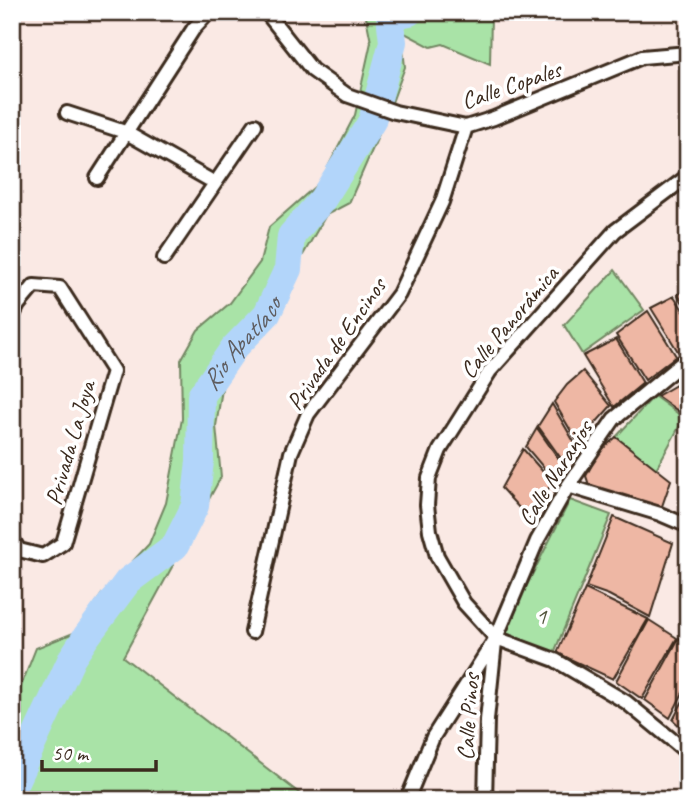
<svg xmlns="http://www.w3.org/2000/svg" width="700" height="812" font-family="Caveat,sans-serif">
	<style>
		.green { fill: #a9e3a7; stroke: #728662; stroke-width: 2 }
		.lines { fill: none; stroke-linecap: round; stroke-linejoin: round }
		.river { stroke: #b2d5fa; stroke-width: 28 }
		.building { fill: #eeb7a4; stroke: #3b2a1e; stroke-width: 2 }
		.street-casing { stroke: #3b2a1e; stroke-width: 18 }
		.street { stroke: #fff; stroke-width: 12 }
		.labels { text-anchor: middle; stroke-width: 7; stroke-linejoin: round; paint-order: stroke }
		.street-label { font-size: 24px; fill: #3b2a1e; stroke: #fff }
		.park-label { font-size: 24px; fill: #565840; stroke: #fff }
		.water-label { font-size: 26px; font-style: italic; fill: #5f5d60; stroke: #fff }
	</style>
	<rect width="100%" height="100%" fill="#fae9e4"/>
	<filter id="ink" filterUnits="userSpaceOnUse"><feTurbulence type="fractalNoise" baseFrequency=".0143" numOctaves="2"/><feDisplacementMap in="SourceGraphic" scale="14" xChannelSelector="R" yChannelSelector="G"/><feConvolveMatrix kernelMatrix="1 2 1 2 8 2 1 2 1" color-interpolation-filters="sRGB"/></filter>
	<g filter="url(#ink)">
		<path class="green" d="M365,12H498L491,16L490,64L443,44L431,47L401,31L405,67L387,116L349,203L326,215L257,335L223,383L216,426L221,477L123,657L308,800H12V709L36,648L76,632L102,594L149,544L166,503L182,419L181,360L198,330L230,303L260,262L269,227L320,182L355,115L371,42Z
			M615,270L644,310L582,354L564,325Z
			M654,396L684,418L656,469L616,437Z
			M570,500L611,515L554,653L503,632Z"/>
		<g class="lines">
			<path class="river" id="s1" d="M12,788L72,658L86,637L128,581L175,546L195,506L200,461L201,396L234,348L267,314L288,269L291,236L322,200L372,121L393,42L390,16L409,12"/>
		</g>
		<path class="building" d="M688,286V311L678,295Z
			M674,296L688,318V346L679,353L651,308Z
			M648,311L676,356L645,380L616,335Z
			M616,339L643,383L614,407L583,356Z
			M583,371L611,406L578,443L554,402L567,385Z
			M688,378V418L657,396Z
			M552,404L577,447L565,464L538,426Z
			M537,428L563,465L554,480L526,447Z
			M616,437L671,480L660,512L589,485L586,476L598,453Z
			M523,449L552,482L531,521L501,488Z
			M614,517L673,543L650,617L609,595L586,587Z
			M585,589L648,619L613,679L557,653Z
			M649,620L677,638L642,699L616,681Z
			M679,638L688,643V683L670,718L645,700Z
			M688,691V733L673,720Z"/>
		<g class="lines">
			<g class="street-casing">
				<path id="street" d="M266,12L312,70L347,95L395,112L466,127L494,118L642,57L688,53
					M67,113L125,132L215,183
					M688,176L615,231L490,371L440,450L429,478L427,505L430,531L437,556L464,603L496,638L555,660L626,702L688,753
					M97,178L194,28L209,12
					M164,258L255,125
					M12,317L18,305L34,286L60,288L113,371L63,543L43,556L19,550L12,539
					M568,486L660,514L688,526
					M252,632L291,453L308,414L399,294L442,202L466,127
					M407,800L433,737L496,638L537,541L568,486L614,419L688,358
					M485,800L487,720L495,642"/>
			</g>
			<use href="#street" class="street"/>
		</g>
	</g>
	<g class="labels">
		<g class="street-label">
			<text transform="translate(511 85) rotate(-19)" y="8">Calle Copales</text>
			<text transform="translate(509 322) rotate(-50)" y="8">Calle Panorámica</text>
			<text transform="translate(336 344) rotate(-55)" y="8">Privada de Encinos</text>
			<text transform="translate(70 443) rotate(-74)" y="8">Privada La Joya</text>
			<text transform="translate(555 473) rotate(-58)" y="8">Calle Naranjos</text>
			<text transform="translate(468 717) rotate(-86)" y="8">Calle Pinos</text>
		</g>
		<g class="park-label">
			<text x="541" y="624">1</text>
		</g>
		<g class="water-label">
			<text dy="9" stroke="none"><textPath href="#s1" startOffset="518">Rio Apatlaco</textPath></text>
		</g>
	</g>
	<rect width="700" height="812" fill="none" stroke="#fff" stroke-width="42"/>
	<rect x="21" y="21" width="658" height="770" fill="none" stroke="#3b2a1e" stroke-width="2.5" filter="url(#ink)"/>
	<path d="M42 760v10h114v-10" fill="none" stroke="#3b2a1e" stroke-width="3.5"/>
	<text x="52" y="760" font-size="21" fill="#3b2a1e" stroke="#ffffff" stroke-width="5" paint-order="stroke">50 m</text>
</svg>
